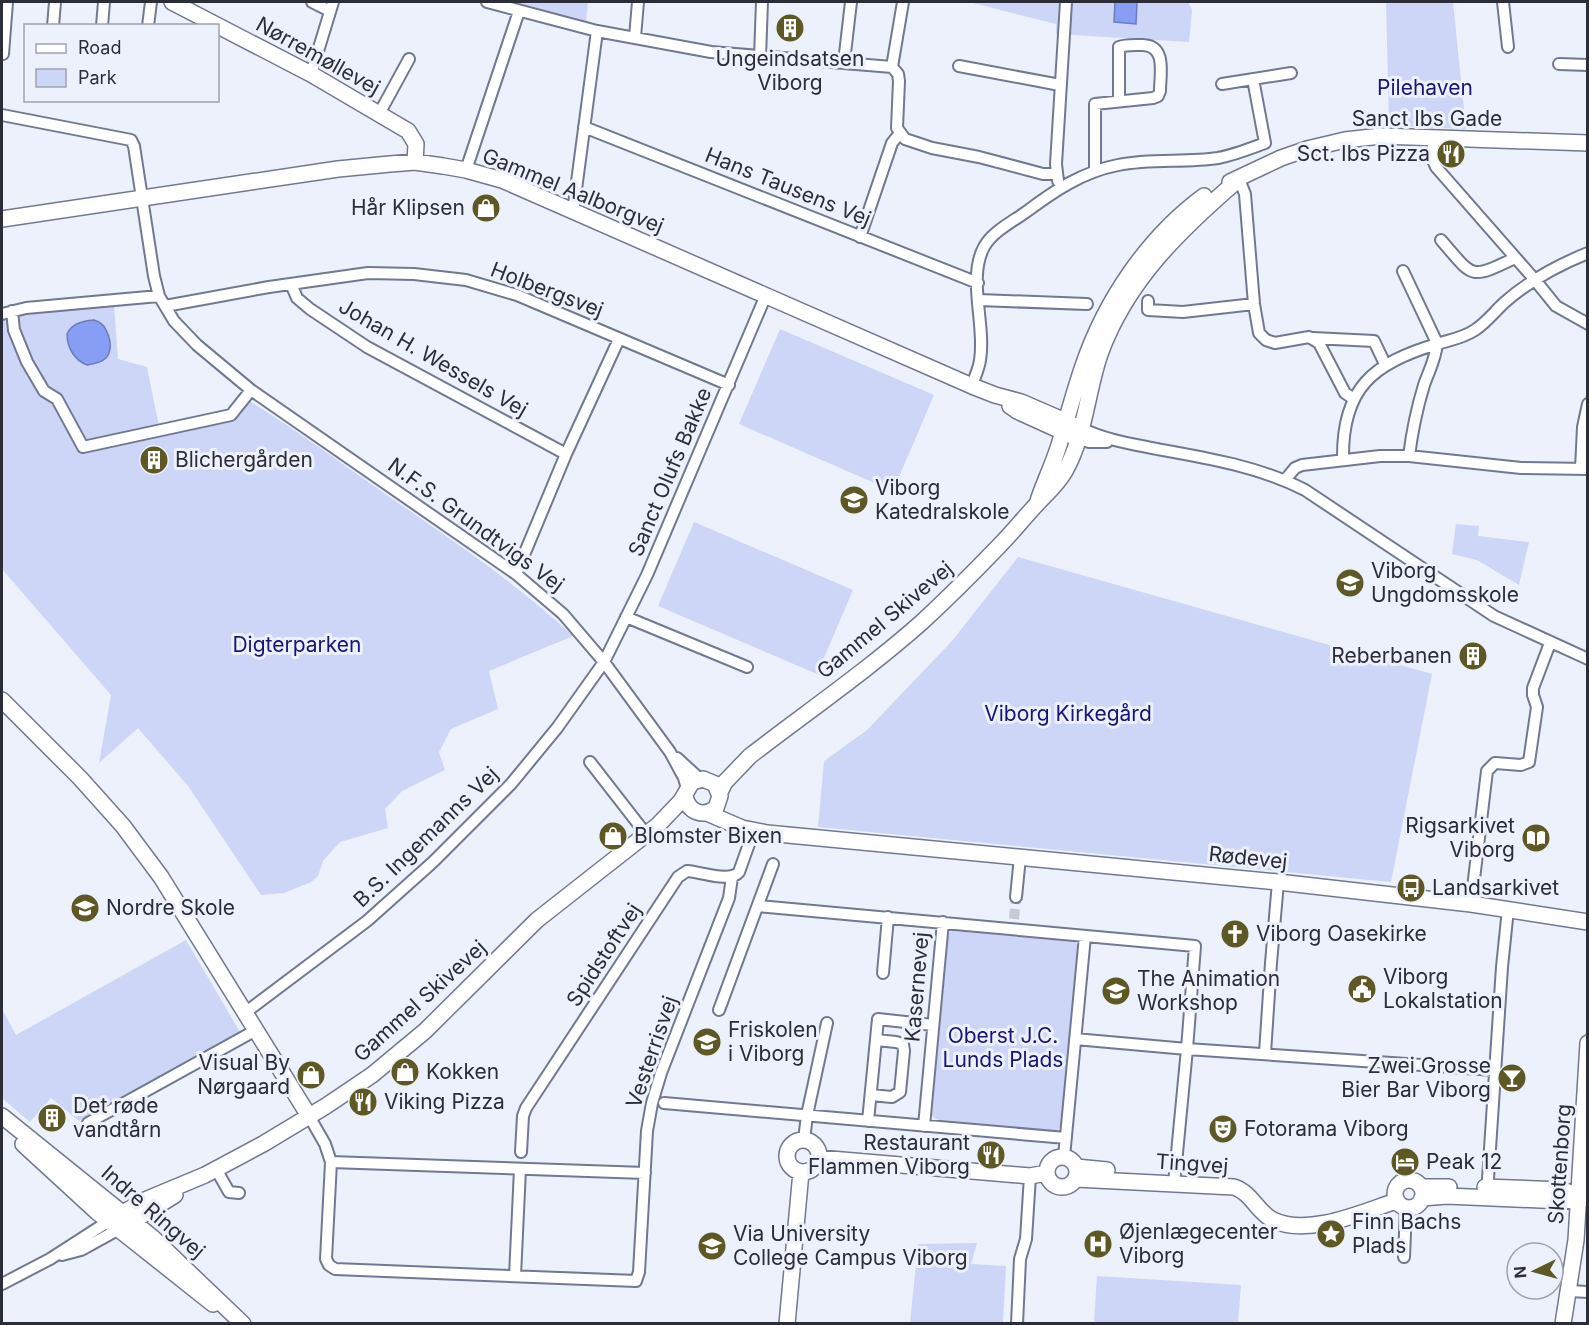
<svg xmlns="http://www.w3.org/2000/svg" width="1589" height="1325" font-family="Inter,sans-serif">
	<style>
		.green { fill: #cdd6f6 }
		.water { fill: #889df4; stroke: #6c7cbc; stroke-width: 1.5 }
		.lines { fill: none; stroke-linecap: round; stroke-linejoin: round }
		.street-tunnel { stroke: #c6cad5; stroke-width: 10; stroke-dasharray: 10 5; stroke-linecap: butt }
		.street-casing { stroke: #717990; stroke-width: 14 }
		.secondary-casing { stroke: #717990; stroke-width: 18 }
		.street { stroke: #fff; stroke-width: 10 }
		.secondary { stroke: #fff; stroke-width: 15 }
		.labels { text-anchor: middle; stroke-width: 6; stroke-linejoin: round; paint-order: stroke }
		.street-label { font-size: 21px; fill: #2b2e38; stroke: #edf1fc }
		.poi-label { font-size: 21px; fill: #2b2e38; stroke: #edf1fc; text-anchor: start }
		.park-label { font-size: 21px; fill: #181478; stroke: #edf1fc }
	</style>
	<rect width="100%" height="100%" fill="#edf1fc"/>
	<path class="green" d="M512,2H588L586,22Z
		M969,2H1188L1192,10L1189,42L1056,34V24Z
		M1386,2H1453L1466,129L1389,126Z
		M114,305L118,359L147,367L159,426L227,413L240,395C292,427 341,463 391,498C455,542 516,583 573,636L489,671L498,709L451,729L439,752L445,770L402,791L385,809L388,828L340,842L323,861L318,876L311,882L284,893L261,895L188,786L138,728L99,763L111,695L2,569V312Z
		M780,329L934,395L893,491L739,424Z
		M694,522L853,590L817,674L658,606Z
		M1456,524L1479,526L1478,536L1529,542L1519,585L1477,560L1452,554Z
		M1018,557L1432,674L1391,882L818,827L824,761L867,730L952,641Z
		M957,929L1073,940L1079,946L1063,1122L1058,1130L1049,1132L943,1122L934,1118L931,1115L946,937L948,933Z
		M186,940L240,1032L79,1121L51,1098L30,1122L2,1098V1009L16,1035Z
		M977,1243L971,1264L1006,1266L1003,1323H910L918,1244Z
		M1097,1276L1241,1285L1238,1323H1094Z"/>
	<path class="water" d="M1115,2H1137L1136,24L1114,22Z
		M94,320C108,323 115,347 106,358C101,363 93,364 87,365C74,360 67,347 67,334C72,323 83,321 94,320Z"/>
	<g class="lines">
		<path class="street-tunnel" d="M1014,919L1016,897"/>
		<g class="street-casing">
			<path id="street" d="M312,2L330,11
				M487,2L597,31L711,52L892,67L898,74L899,81L897,128L905,139L932,148L979,157L1043,174H1056
				M1503,2L1508,47
				M53,26L55,2
				M102,26L104,2
				M148,26L151,2
				M635,37L638,2
				M3,54L7,2
				M760,57L762,2
				M844,62L851,2
				M1559,64L1588,65
				M959,66L1060,85
				M892,67L903,2
				M311,74L333,2
				M1222,84L1291,73
				M379,114L409,59
				M2,115L131,140L134,146L154,276L159,296L174,321L197,345L251,390L516,574L563,614L604,662L670,752L684,778L687,789
				M584,127L978,283
				M1433,138V160L1436,167L1535,280L1556,306L1588,324
				M466,170L519,11
				M1095,171V104L1153,98L1158,96L1160,91C1160,74 1167,46 1143,45C1135,45 1127,44 1119,47V101
				M1239,179L1245,194L1254,304L1259,333L1266,340L1275,343L1309,337L1319,343L1345,393L1354,399
				M1058,181L1056,164L1066,2
				M573,212L597,31
				M860,237L892,143L900,133
				M1441,240C1474,278 1469,280 1515,258
				M1403,271L1437,343C1436,358 1429,371 1424,385C1417,408 1412,432 1409,456
				M291,284L297,298L310,309L367,347L566,454
				M979,300L1087,304
				M1148,301V310L1183,312L1254,304
				M165,306L269,287L368,273L414,274L466,280L517,295L729,385
				M12,311L14,330L27,362L44,391L57,399L83,447L231,415L251,390
				M2,314L26,308L159,296
				M1313,338L1374,341L1385,364
				M972,386C974,378 979,369 980,360C986,326 967,278 984,247C992,232 1012,222 1026,212C1054,191 1082,172 1118,165C1151,158 1185,163 1218,158C1234,155 1249,149 1265,143L1253,79
				M1081,428C1105,440 1132,444 1157,449C1208,458 1260,467 1305,490L1494,616L1588,659
				M1078,439L1089,442H1107
				M1343,459C1342,388 1373,363 1437,344C1450,340 1463,338 1475,330C1487,322 1495,311 1505,302C1529,281 1558,265 1588,253
				M1581,469L1583,427L1588,404
				M1285,480L1295,468L1302,465L1380,456H1409L1521,468L1588,469
				M516,574L566,454L619,339
				M626,617L747,667
				M677,758L700,779
				M590,762L646,834
				M1016,897L1020,857
				M1471,904L1487,771L1495,763L1521,765L1529,762L1537,707L1533,695V688L1550,643
				M758,906L1195,946L1187,1049L1075,1039
				M883,973L888,917
				M719,1010L773,864
				M246,1012L367,921L433,862L511,784L557,728L604,662L647,575L766,295
				M1265,1053L1271,963L1278,882
				M871,1095L892,1097L900,1092L904,1051L903,1044L896,1042L876,1040
				M664,1103L1066,1138
				M309,1116L325,1144L331,1162L326,1259L329,1265L335,1269L636,1281L639,1272L647,1131L652,1103L661,1073L729,898L732,877
				M868,1121L878,1019L933,1025
				M88,1123L256,1030
				M924,1126L943,922
				M804,1140L807,1115L827,1023
				M521,1152L523,1116L526,1108L678,877L687,871C702,872 730,883 739,872L754,830
				M1064,1157L1085,936
				M331,1162L645,1173
				M216,1169L229,1192L239,1193
				M1174,1184L1187,1049L1495,1070
				M1487,1194L1502,967L1508,909
				M62,1255L81,1250L119,1229
				M1404,1257L1406,1208
				M515,1276L520,1169
				M2,1284L50,1259L109,1221
				M1570,1291L1588,1292
				M1017,1324L1020,1259L1026,1239L1030,1176"/>
		</g>
		<g class="secondary-casing">
			<path id="secondary" d="M172,2L311,74L408,131L416,144L415,162
				M1230,182L1281,158L1307,149L1345,140L1381,136L1588,143
				M2,219L338,169L390,164L415,162L443,166L466,170L502,180L972,386L995,395L1021,402L1081,428
				M1010,406L1017,411L1072,436
				M1038,501C1044,482 1053,465 1059,445C1067,419 1074,392 1083,366C1105,301 1148,237 1204,196
				M2,700L80,778L123,826L161,877L309,1116
				M720,792L725,782L750,756C807,712 868,670 922,622C948,598 974,572 999,546C1012,533 1023,519 1036,505C1046,494 1057,485 1065,471C1085,436 1087,392 1100,354C1127,280 1181,229 1239,179
				M707,813L742,828L767,833L1278,882L1471,904L1588,922
				M2,1116L152,1237L243,1324
				M787 1156a16 16 0 1 1 32 0a16 16 0 1 1-32 0Z
				M23,1144L97,1212L213,1304
				M1047 1172a15 15 0 1 1 30 0a15 15 0 1 1-30 0Z
				M819,1158L1030,1176L1047,1173
				M1076,1167L1107,1170
				M1076,1179L1234,1187C1252,1193 1257,1212 1273,1220C1308,1237 1363,1212 1396,1201
				M1395 1194a14 14 0 1 1 28 0a14 14 0 1 1-28 0Z
				M1421,1187H1449
				M1485,1187L1563,1190L1580,1197
				M1422,1198L1447,1196L1562,1201L1588,1198
				M109,1221L145,1200L205,1175L263,1144L326,1106L372,1075L425,1031L537,920L658,825L681,801L692,782L703,779L715,784L720,796L716,808C703,818 688,812 685,796
				M127,1225L175,1195
				M787,1324L801,1172
				M1563,1324L1576,1240L1588,1043"/>
		</g>
		<use href="#street" class="street"/>
		<use href="#secondary" class="secondary"/>
	</g>
	<defs>
		<g id="building-disc" transform="scale(1.5)"><circle r="9.5" fill="#5e5824" stroke="#edf1fc"/><path d="M-4-6H4V6H1V3H-1V6H-4ZM-2.5-4.3h1.7v1.8h-1.7ZM.8-4.3h1.7v1.8H.8ZM-2.5-1h1.7V.8h-1.7ZM.8-1h1.7V.8H.8Z" fill="#fff"/></g>
		<g id="restaurant-disc" transform="scale(1.5)"><circle r="9.5" fill="#5e5824" stroke="#edf1fc"/><path d="M-5-6h1v4h1v-4h1v4h1v-4h1v5L-1.5 .5V6h-2V.5L-5-1ZM5-6V6H3V1.5H1.5Q1.5-4 5-6Z" fill="#fff"/></g>
		<g id="shop-disc" transform="scale(1.5)"><circle r="9.5" fill="#5e5824" stroke="#edf1fc"/><path d="M-5-2.5h2.3a2.7 3.5 0 0 1 5.4 0H5L5.5 6h-11ZM-1.5-2.5h3a1.5 2.3 0 0 0-3 0Z" fill="#fff"/></g>
		<g id="school-disc" transform="scale(1.5)"><circle r="9.5" fill="#5e5824" stroke="#edf1fc"/><path d="M0-5L7-2L0 1L-7-2ZM-4 1L0 2.5L4 1V4Q0 6-4 4Z" fill="#fff"/></g>
		<g id="library-disc" transform="scale(1.5)"><circle r="9.5" fill="#5e5824" stroke="#edf1fc"/><path d="M-6-4Q-3-5.5-.7-3.5V5Q-3 3-6 4ZM6-4Q3-5.5 .7-3.5V5Q3 3 6 4Z" fill="#fff"/></g>
		<g id="bus-disc" transform="scale(1.5)"><circle r="9.5" fill="#5e5824" stroke="#edf1fc"/><path d="M-5-6H5V4H4V6H2V4H-2V6H-4V4H-5ZM-3.5-4V0h7V-4ZM-3.5 1.2v1.5H-2V1.2ZM2 1.2v1.5H3.5V1.2Z" fill="#fff"/></g>
		<g id="church-disc" transform="scale(1.5)"><circle r="9.5" fill="#5e5824" stroke="#edf1fc"/><path d="M-1.2-6h2.4v3.5h3.3v2.4h-3.3V6h-2.4V-.1h-3.3v-2.4h3.3Z" fill="#fff"/></g>
		<g id="civic-disc" transform="scale(1.5)"><circle r="9.5" fill="#5e5824" stroke="#edf1fc"/><path d="M-.6-6.5H3V-4.5H.6V-3L4-1V1h2V6H-6V1h2V-1L-.6-3ZM-1.2 2.5V6h2.4V2.5Z" fill="#fff"/></g>
		<g id="bar-disc" transform="scale(1.5)"><circle r="9.5" fill="#5e5824" stroke="#edf1fc"/><path d="M-6-5H6L.8 .8V4.5H3.5V6h-7V4.5H-.8V.8Z" fill="#fff"/></g>
		<g id="theatre-disc" transform="scale(1.5)"><circle r="9.5" fill="#5e5824" stroke="#edf1fc"/><path d="M-5-5.5Q0-4 5-5.5V0Q5 5 0 6Q-5 5-5 0ZM-3.3-2.5H-1v1.5H-3.3ZM1-2.5H3.3v1.5H1ZM-2.8 1Q0 5.5 2.8 1Z" fill="#fff"/></g>
		<g id="hotel-disc" transform="scale(1.5)"><circle r="9.5" fill="#5e5824" stroke="#edf1fc"/><path d="M-6-4.5h1.5V1H6V5H4.5V3h-9V5H-6ZM-4 0a1.8 1.8 0 1 1 3.6 0ZM.5 0V-2.5h3Q6-2.5 6 0Z" fill="#fff"/></g>
		<g id="sight-disc" transform="scale(1.5)"><circle r="9.5" fill="#5e5824" stroke="#edf1fc"/><path d="M0-6L1.8-2.2L6-1.7L2.9 1.2L3.7 5.4L0 3.3L-3.7 5.4L-2.9 1.2L-6-1.7L-1.8-2.2Z" fill="#fff"/></g>
		<g id="hospital-disc" transform="scale(1.5)"><circle r="9.5" fill="#5e5824" stroke="#edf1fc"/><path d="M-5-5h3v3.5h4V-5h3V5h-3V1.5h-4V5h-3Z" fill="#fff"/></g>
		<g id="university-disc" transform="scale(1.5)"><circle r="9.5" fill="#5e5824" stroke="#edf1fc"/><path d="M0-5L7-2L0 1L-7-2ZM-4 1L0 2.5L4 1V4Q0 6-4 4Z" fill="#fff"/></g>
	</defs>
	<g fill-rule="evenodd">
		<use href="#building-disc" x="790" y="28"/>
		<use href="#restaurant-disc" x="1451" y="154"/>
		<use href="#shop-disc" x="486" y="208"/>
		<use href="#building-disc" x="154" y="460"/>
		<use href="#school-disc" x="854" y="500"/>
		<use href="#school-disc" x="1350" y="583"/>
		<use href="#building-disc" x="1473" y="656"/>
		<use href="#shop-disc" x="613" y="836"/>
		<use href="#library-disc" x="1536" y="838"/>
		<use href="#bus-disc" x="1411" y="888"/>
		<use href="#school-disc" x="85" y="908"/>
		<use href="#church-disc" x="1235" y="934"/>
		<use href="#civic-disc" x="1362" y="989"/>
		<use href="#school-disc" x="1116" y="991"/>
		<use href="#school-disc" x="707" y="1042"/>
		<use href="#shop-disc" x="405" y="1072"/>
		<use href="#shop-disc" x="311" y="1075"/>
		<use href="#bar-disc" x="1512" y="1078"/>
		<use href="#restaurant-disc" x="363" y="1102"/>
		<use href="#building-disc" x="52" y="1118"/>
		<use href="#theatre-disc" x="1223" y="1129"/>
		<use href="#restaurant-disc" x="991" y="1155"/>
		<use href="#hotel-disc" x="1405" y="1162"/>
		<use href="#sight-disc" x="1331" y="1234"/>
		<use href="#hospital-disc" x="1098" y="1244"/>
		<use href="#university-disc" x="712" y="1246"/>
	</g>
	<g class="labels">
		<g class="street-label">
			<text transform="translate(318 56) rotate(29)" y="7">Nørremøllevej</text>
			<text x="1427" y="126">Sanct Ibs Gade</text>
			<text transform="translate(788 187) rotate(22)" y="7">Hans Tausens Vej</text>
			<text transform="translate(573 191) rotate(22)" y="7">Gammel Aalborgvej</text>
			<text transform="translate(547 290) rotate(21)" y="7">Holbergsvej</text>
			<text transform="translate(433 358) rotate(30)" y="7">Johan H. Wessels Vej</text>
			<text transform="translate(670 472) rotate(-67)" y="7">Sanct Olufs Bakke</text>
			<text transform="translate(476 525) rotate(36)" y="7">N.F.S. Grundtvigs Vej</text>
			<text transform="translate(885 620) rotate(-40)" y="7">Gammel Skivevej</text>
			<text transform="translate(426 837) rotate(-44)" y="7">B.S. Ingemanns Vej</text>
			<text transform="translate(1248 858) rotate(6)" y="7">Rødevej</text>
			<text transform="translate(604 955) rotate(-57)" y="7">Spidstoftvej</text>
			<text transform="translate(917 987) rotate(-85)" y="7">Kasernevej</text>
			<text transform="translate(420 1001) rotate(-42)" y="7">Gammel Skivevej</text>
			<text transform="translate(652 1052) rotate(-71)" y="7">Vesterrisvej</text>
			<text transform="translate(1192 1164) rotate(4)" y="7">Tingvej</text>
			<text transform="translate(1560 1164) rotate(-86)" y="7">Skottenborg</text>
			<text transform="translate(153 1212) rotate(41)" y="7">Indre Ringvej</text>
		</g>
		<g class="poi-label">
			<text x="790" y="66" text-anchor="middle">Ungeindsatsen<tspan x="790" dy="24">Viborg</tspan></text>
			<text x="1430" y="161" text-anchor="end">Sct. Ibs Pizza</text>
			<text x="465" y="215" text-anchor="end">Hår Klipsen</text>
			<text x="175" y="467">Blichergården</text>
			<text x="875" y="495">Viborg<tspan x="875" dy="24">Katedralskole</tspan></text>
			<text x="1371" y="578">Viborg<tspan x="1371" dy="24">Ungdomsskole</tspan></text>
			<text x="1452" y="663" text-anchor="end">Reberbanen</text>
			<text x="1515" y="833" text-anchor="end">Rigsarkivet<tspan x="1515" dy="24">Viborg</tspan></text>
			<text x="634" y="843">Blomster Bixen</text>
			<text x="1432" y="895">Landsarkivet</text>
			<text x="106" y="915">Nordre Skole</text>
			<text x="1256" y="941">Viborg Oasekirke</text>
			<text x="1383" y="984">Viborg<tspan x="1383" dy="24">Lokalstation</tspan></text>
			<text x="1137" y="986">The Animation<tspan x="1137" dy="24">Workshop</tspan></text>
			<text x="728" y="1037">Friskolen<tspan x="728" dy="24">i Viborg</tspan></text>
			<text x="290" y="1070" text-anchor="end">Visual By<tspan x="290" dy="24">Nørgaard</tspan></text>
			<text x="1491" y="1073" text-anchor="end">Zwei Grosse<tspan x="1491" dy="24">Bier Bar Viborg</tspan></text>
			<text x="426" y="1079">Kokken</text>
			<text x="384" y="1109">Viking Pizza</text>
			<text x="73" y="1113">Det røde<tspan x="73" dy="24">vandtårn</tspan></text>
			<text x="1244" y="1136">Fotorama Viborg</text>
			<text x="970" y="1150" text-anchor="end">Restaurant<tspan x="970" dy="24">Flammen Viborg</tspan></text>
			<text x="1426" y="1169">Peak 12</text>
			<text x="1352" y="1229">Finn Bachs<tspan x="1352" dy="24">Plads</tspan></text>
			<text x="1119" y="1239">Øjenlægecenter<tspan x="1119" dy="24">Viborg</tspan></text>
			<text x="733" y="1241">Via University<tspan x="733" dy="24">College Campus Viborg</tspan></text>
		</g>
		<g class="park-label">
			<text x="1425" y="95">Pilehaven</text>
			<text x="297" y="652">Digterparken</text>
			<text x="1068" y="721">Viborg Kirkegård</text>
			<text x="1003" y="1043">Oberst J.C.<tspan x="1003" dy="24">Lunds Plads</tspan></text>
		</g>
	</g>
	<rect width="1589" height="1325" fill="none" stroke="#2b2e38" stroke-width="6"/>
	<rect x="24" y="24" width="195" height="78" fill="#edf1fc" stroke="#9fa3ae" stroke-width="1.5"/>
	<rect x="36" y="44" width="30" height="9" fill="#ffffff" stroke="#9fa3ae" stroke-width="1.5"/>
	<text x="78" y="54" font-size="18" fill="#2b2e38">Road</text>
	<rect x="36" y="69" width="30" height="18" fill="#cdd6f6" stroke="#9fa3ae" stroke-width="1.5"/>
	<text x="78" y="84" font-size="18" fill="#2b2e38">Park</text>
	<g transform="translate(1535 1271) rotate(265)"><circle r="28" fill="#edf1fc" stroke="#9fa3ae" stroke-width="1.5"/>
	<path d="M0-4.5L10 22L0 15L-10 22Z" fill="#5e5824"/>
	<text y="-9" font-size="16" font-weight="bold" text-anchor="middle" fill="#2b2e38">N</text>
	</g>
</svg>
